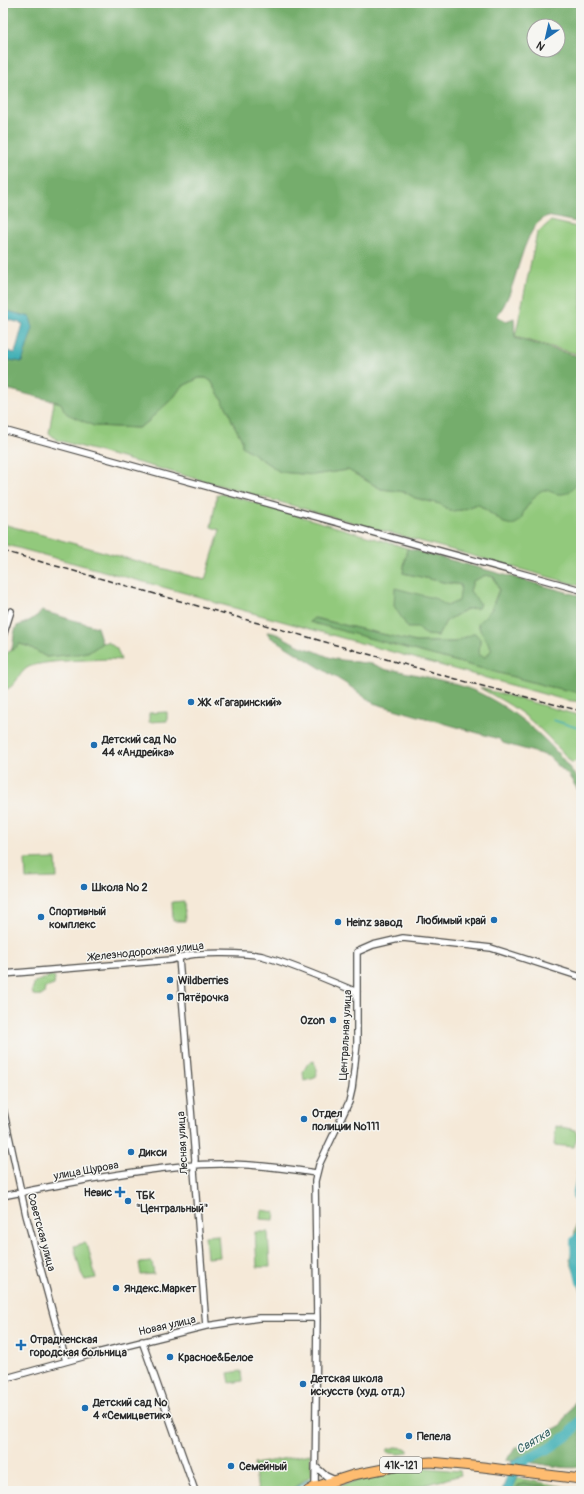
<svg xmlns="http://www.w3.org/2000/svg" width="584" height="1494" font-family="Pangolin,sans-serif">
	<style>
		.green { fill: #92c97c; stroke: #5e7a54 }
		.forest { fill: #75ad6c; stroke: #506c4c; fill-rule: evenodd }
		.water { fill: #3badb3; stroke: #336c6f }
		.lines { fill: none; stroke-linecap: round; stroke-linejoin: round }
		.stream { stroke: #3badb3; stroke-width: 1.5 }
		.river { stroke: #3badb3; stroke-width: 10 }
		.minor-casing { stroke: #494845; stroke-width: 8 }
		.primary-casing { stroke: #494845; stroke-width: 11 }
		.minor { stroke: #fff; stroke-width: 5.5 }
		.primary { stroke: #febc70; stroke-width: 9 }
		.rail { stroke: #2b2b2b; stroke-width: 1.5; stroke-dasharray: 6 3; stroke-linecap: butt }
		.poi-dot { fill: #1f6fb2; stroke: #f6f6f2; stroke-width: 1.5 }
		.labels { text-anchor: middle; stroke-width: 3; stroke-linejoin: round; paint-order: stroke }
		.shield { fill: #f6f6f2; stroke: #686867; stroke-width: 1 }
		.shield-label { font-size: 10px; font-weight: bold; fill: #2b2b2b }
		.poi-label { font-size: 11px; font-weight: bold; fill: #2b2b2b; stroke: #f6f6f2; text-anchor: start }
		.street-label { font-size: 11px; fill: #2b2b2b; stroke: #f6f6f2 }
		.water-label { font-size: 12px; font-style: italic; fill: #315f61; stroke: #f6f6f2 }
	</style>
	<rect width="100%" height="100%" fill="#f6f6f2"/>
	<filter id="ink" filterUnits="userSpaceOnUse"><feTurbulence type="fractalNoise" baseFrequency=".025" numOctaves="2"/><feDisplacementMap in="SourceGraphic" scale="8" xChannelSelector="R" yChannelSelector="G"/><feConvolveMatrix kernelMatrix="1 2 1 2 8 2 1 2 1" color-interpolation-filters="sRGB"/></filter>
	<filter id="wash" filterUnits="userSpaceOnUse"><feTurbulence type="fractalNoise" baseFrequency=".012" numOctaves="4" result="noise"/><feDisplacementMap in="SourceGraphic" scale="16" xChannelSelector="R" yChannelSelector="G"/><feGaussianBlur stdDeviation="0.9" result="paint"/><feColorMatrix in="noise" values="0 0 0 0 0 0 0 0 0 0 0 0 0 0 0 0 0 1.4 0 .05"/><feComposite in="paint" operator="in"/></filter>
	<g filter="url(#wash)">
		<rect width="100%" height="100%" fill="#f5e9d8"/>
		<path class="green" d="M551,221L581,228V355L515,337L537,233Z
			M199,378H206L211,381L229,412L232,421L242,440V446L280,472L313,475L348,470L381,489L405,492L415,498L440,504L450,511L462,510L474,505H479L504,523L522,519V514L538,491L544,489L557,493L569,492L576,483L581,481V586L57,440L49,433L54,401L62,403L64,410L94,426L138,428L148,422L151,418L174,397L181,387Z
			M221,494L239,498L407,548L403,573L443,582L461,585L460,601L446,606L437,599L418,628L426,635L438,636L446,621L467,609L478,608L479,604L470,591L473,581L486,575L494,577L499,589L491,610L478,623L480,630L492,649L486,657L479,655L480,639L465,637L455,642H416L315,618L310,622L547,686L581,693V702L565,700L213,602L207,599L3,544V524L205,580L220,530L211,527L217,495Z
			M108,642L117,649L121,660L110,659C94,660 39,660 27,668C18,674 15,689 3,690V656L20,644L30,647L46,657L77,654L91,651L102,643Z
			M480,688L581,716V749L578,760L572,763C556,745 540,727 520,712C508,703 494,696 480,688Z
			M167,712V721L149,722V713Z
			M56,859L57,878L26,879L25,860Z
			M184,901L185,921H173L172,902Z
			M51,976L55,978L54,985L45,988L44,994L41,996L33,995L32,990L35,982Z
			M314,1061L317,1075L315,1078L304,1081L303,1072L308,1063Z
			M556,1126L576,1130L577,1137L574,1147L554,1145Z
			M261,1210L275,1212L274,1220L260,1219Z
			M255,1232H268L270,1267H257Z
			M218,1235L220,1257L207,1258L205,1236Z
			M84,1243L88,1247L96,1278L85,1280L81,1273L74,1246Z
			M152,1262L154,1274L141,1275L139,1263Z
			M241,1371L242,1381L230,1383L228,1373Z
			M396,1447L405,1448L408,1450V1452C404,1455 393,1454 387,1452L388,1449Z
			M310,1454L312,1475L289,1491H258L254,1464Z
			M415,1467L460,1471L461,1475L403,1491H320L366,1478Z
			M517,1478L565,1487L564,1491H512Z"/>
		<path class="forest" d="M3,3H581V223L547,216C543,219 538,222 535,226C517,253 517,290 497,316L506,321L514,318L515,338L581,357V481C575,484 572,491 567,493C548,499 547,477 530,503C526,508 522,513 522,519L517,523L512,525L504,523L479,505H474L462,510L450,511L440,504L415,498L405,492L381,489L348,470L313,475L280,472L242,446V440L232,421L229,412L211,381L206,378H199L181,387L174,397L151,418L148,422L138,428L94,426L67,414L64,410L61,403L3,388V359L22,362L30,317L3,310ZM534,26H558V50H534Z
			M407,548L581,596V693L547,686L309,622L314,618L416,642H455L475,633L480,639L479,655L486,657L492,649L480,630L478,623L491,610L499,590L494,577L486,575L473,581L470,591L480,604L478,608L467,609L446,621L438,636L426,635L418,628H408L394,606L395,588L437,599L446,606L459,601L461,585L443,582L403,573Z
			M42,611L97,627L102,643L91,651L77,654L46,657L30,647L20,644L11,651C15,641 12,635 17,626C27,623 35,618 42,611Z
			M267,632C278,632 288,641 298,645C302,647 307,649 312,650C320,653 327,657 335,659C347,661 360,662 372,664C380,666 386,672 395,670C421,676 451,681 475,691C510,706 552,741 573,773C576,776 580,781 581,786C582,788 581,792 581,795L569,776L548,756L503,743L499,739L373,703L348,685L275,640L270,637Z
			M581,1145V1291L570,1260L579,1208L574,1194Z
			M581,1392V1467C562,1470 543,1463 524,1462L521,1456L512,1461L505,1460L512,1453L515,1448L560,1426Z
			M525,1483L547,1486L550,1491H515L518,1485Z"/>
		<path class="water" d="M3,310L30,317L33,328L22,362L3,359V350L15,353L23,324L3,318Z
			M521,1456L524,1462L512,1491H502L512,1461Z"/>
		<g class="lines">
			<path class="stream" d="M553,720L581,729
				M291,1491L312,1478"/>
			<path class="river" d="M581,1178L577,1196L581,1202
				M581,1235L575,1241L576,1260L581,1282
				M508,1491L513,1471L521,1462L548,1449L570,1434L581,1419"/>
		</g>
	</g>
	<g filter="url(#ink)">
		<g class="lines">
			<g class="minor-casing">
				<path id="minor" d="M3,430L581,590
					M3,636L11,611
					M179,958L195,1159L194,1170L206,1326
					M3,974L171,960C176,959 180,957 185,956C200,952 247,953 262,956C292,964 327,980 357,992
					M3,1108L26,1215L66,1361
					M3,1196C63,1184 122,1172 183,1166C227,1161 272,1166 316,1173
					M142,1341L195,1491
					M3,1379L93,1354L206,1326L259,1318H317
					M316,1467L326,1476L335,1480
					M315,1487L317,1318L315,1181L319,1165L349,1102L352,1089L357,1044V952L373,945L403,938L465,945L491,948L581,977"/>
			</g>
			<g class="primary-casing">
				<path id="primary" d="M308,1491L315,1487L353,1475L414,1463L431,1462L483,1467L581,1479"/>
			</g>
			<use href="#minor" class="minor"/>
			<use href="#primary" class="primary"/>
			<path class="rail" d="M3,551L467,682L581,711"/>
		</g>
	</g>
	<g class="poi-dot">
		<circle cx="191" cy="702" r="4"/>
		<circle cx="94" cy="745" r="4"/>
		<circle cx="84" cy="887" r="4"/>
		<circle cx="41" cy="917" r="4"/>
		<circle cx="494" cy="920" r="4"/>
		<circle cx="338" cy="922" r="4"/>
		<circle cx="170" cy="980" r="4"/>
		<circle cx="170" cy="997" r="4"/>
		<circle cx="333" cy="1020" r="4"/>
		<circle cx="304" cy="1119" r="4"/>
		<circle cx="131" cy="1152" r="4"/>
		<path d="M118 1186h4v4h4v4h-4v4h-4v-4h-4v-4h4z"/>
		<circle cx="128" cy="1201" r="4"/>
		<circle cx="116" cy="1288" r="4"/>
		<path d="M19 1339h4v4h4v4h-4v4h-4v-4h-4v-4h4z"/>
		<circle cx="170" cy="1357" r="4"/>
		<circle cx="303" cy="1384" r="4"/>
		<circle cx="85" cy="1408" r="4"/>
		<circle cx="409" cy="1436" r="4"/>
		<circle cx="231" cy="1466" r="4"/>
	</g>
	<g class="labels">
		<rect class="shield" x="380" y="1457" width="42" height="16" rx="3"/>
		<g class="shield-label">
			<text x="401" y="1469">41К-121</text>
		</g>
		<g class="poi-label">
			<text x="199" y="706">ЖК «Гагаринский»</text>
			<text x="102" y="743">Детский сад №<tspan x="102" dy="13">44 «Андрейка»</tspan></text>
			<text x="92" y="891">Школа № 2</text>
			<text x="49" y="915">Спортивный<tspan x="49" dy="13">комплекс</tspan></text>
			<text x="486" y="924" text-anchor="end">Любимый край</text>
			<text x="346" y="926">Heinz завод</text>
			<text x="178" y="984">Wildberries</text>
			<text x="178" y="1001">Пятёрочка</text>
			<text x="325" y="1024" text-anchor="end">Ozon</text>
			<text x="312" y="1117">Отдел<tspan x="312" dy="13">полиции №111</tspan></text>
			<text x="139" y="1156">Дикси</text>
			<text x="112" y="1196" text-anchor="end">Невис</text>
			<text x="136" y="1199">ТБК<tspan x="136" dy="13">"Центральный"</tspan></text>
			<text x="124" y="1292">Яндекс.Маркет</text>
			<text x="30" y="1343">Отрадненская<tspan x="30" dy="13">городская больница</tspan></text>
			<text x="178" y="1361">Красное&amp;Белое</text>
			<text x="311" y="1382">Детская школа<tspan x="311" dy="13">искусств (худ. отд.)</tspan></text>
			<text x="93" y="1406">Детский сад №<tspan x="93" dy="13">4 «Семицветик»</tspan></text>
			<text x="417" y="1440">Пепела</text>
			<text x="239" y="1470">Семейный</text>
		</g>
		<g class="street-label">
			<text transform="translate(146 951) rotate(-6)" y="4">Железнодорожная улица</text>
			<text transform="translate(345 1035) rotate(-87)" y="4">Центральная улица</text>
			<text transform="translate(182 1143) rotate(-93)" y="4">Лесная улица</text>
			<text transform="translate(86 1170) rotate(-10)" y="4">улица Щурова</text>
			<text transform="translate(42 1232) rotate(75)" y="4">Советская улица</text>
			<text transform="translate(167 1325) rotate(-13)" y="4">Новая улица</text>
		</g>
		<g class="water-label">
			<text transform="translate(533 1441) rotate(-31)" y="4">Святка</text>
		</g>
	</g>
	<rect width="584" height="1494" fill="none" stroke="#f6f6f2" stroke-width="16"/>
	<g transform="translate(546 38) rotate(214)"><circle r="19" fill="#f6f6f2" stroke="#a5a5a2"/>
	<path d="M0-3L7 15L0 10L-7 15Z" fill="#1f6fb2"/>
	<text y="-6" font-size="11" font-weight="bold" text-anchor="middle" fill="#2b2b2b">N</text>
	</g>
</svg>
